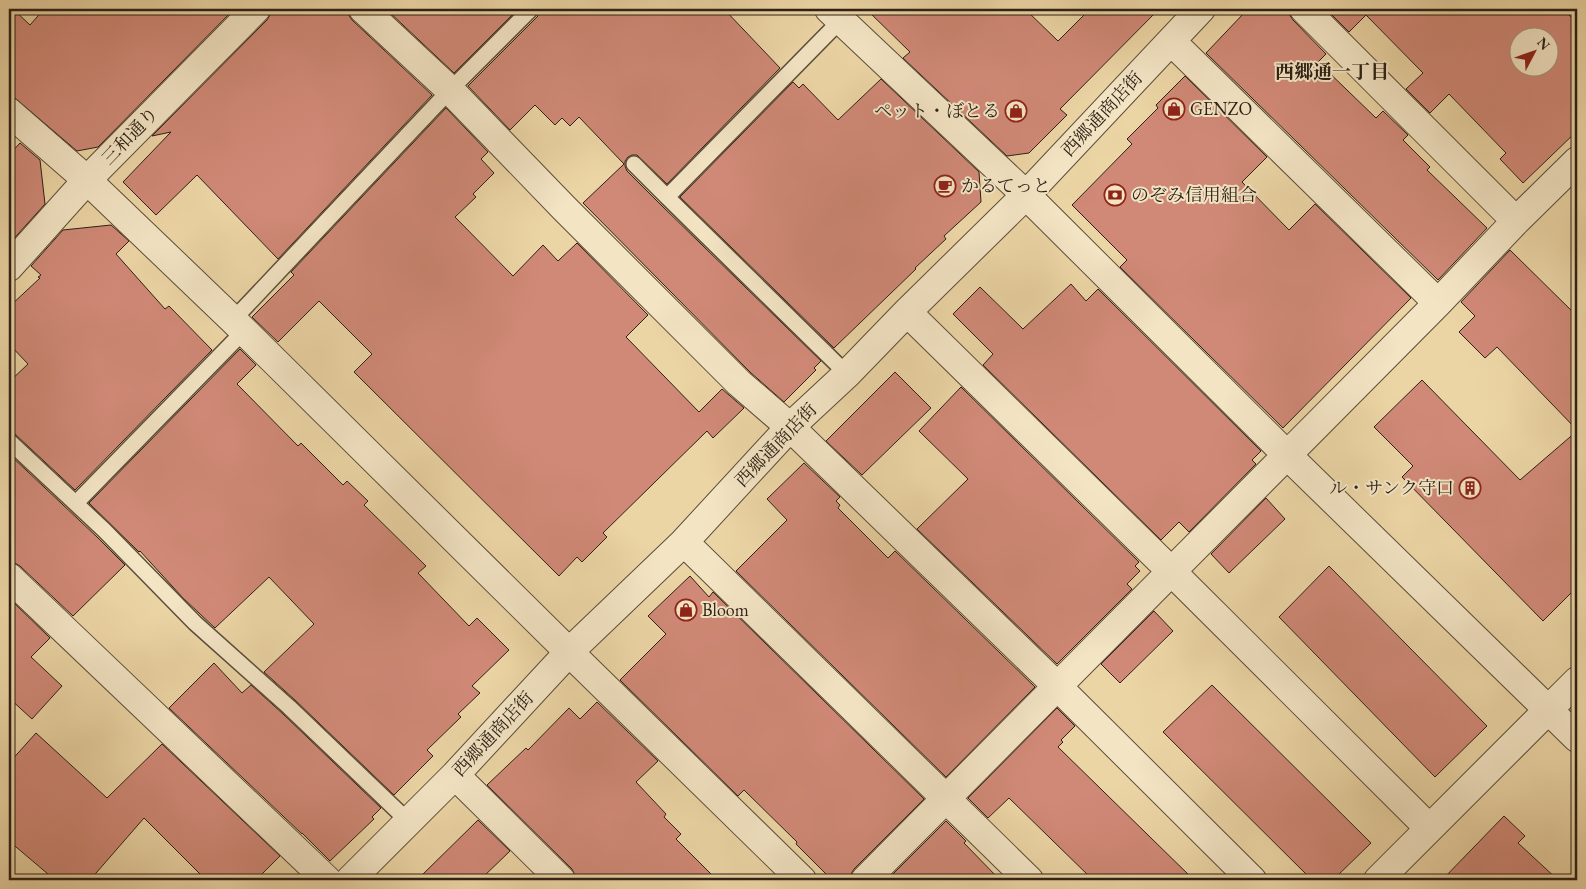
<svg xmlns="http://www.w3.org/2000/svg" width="1586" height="889" font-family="'EB Garamond','Noto Serif JP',serif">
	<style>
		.building { fill: #d08977; stroke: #2c2116; fill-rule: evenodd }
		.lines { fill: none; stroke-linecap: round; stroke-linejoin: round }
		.lane-casing { stroke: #5c4e3a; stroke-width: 18 }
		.street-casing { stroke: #5c4e3a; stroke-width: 30 }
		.lane { stroke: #f3e4c4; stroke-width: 15 }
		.street { stroke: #f3e4c4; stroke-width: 28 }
		.labels { text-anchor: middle; stroke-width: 4; stroke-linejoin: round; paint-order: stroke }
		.poi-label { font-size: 18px; fill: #2c2116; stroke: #f3e4c4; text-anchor: start }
		.street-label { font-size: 18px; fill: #2c2116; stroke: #f3e4c4 }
		.neighbourhood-label { font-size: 19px; font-weight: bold; fill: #2c2116; stroke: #f3e4c4 }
	</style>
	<rect width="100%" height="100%" fill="#ecd5a5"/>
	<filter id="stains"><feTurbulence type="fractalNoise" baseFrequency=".004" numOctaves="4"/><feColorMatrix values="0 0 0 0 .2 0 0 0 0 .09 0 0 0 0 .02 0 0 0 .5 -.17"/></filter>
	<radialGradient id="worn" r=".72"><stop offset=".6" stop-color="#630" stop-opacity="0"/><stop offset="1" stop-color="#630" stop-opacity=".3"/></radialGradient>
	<path class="building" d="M9,9H13L30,25L44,9H234L98,147L77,151L9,93Z
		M271,9H348V14L352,20L432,95L278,259L197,175L156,215L123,182L171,132L152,136L267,20L271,13Z
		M386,9H518L454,73Z
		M540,9H724L780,68L667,184L637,155H632L628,157L625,161V166L627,171L660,204L821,361L814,368L816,370L784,402L750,372L583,203L624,164L579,117L570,126L562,118L555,125L535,105L510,130L468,86L538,16Z
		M866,9H1025L1058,41L1090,9H1159L1060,109L1067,115L1029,153L1007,156L903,58L910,52Z
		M1256,9H1289V14L1293,20L1326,54L1318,62L1376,118L1383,111L1408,135L1403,140L1430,167L1427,170L1487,228L1438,280L1206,53L1245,12Z
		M1326,9H1563L1577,23V131L1523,183L1500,159L1506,153L1449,94L1430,113L1406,89L1423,73L1366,15L1349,32ZM1518,38H1548V68H1518Z
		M1185,76L1267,157L1242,182L1289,230L1315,204L1411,298L1283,428L1120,267L1127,260L1072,205L1132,144L1127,139L1158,108L1156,105Z
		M881,79L979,172L981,202L944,236L946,239L915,268L916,269L834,348L680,197L793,82L799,88L803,84L838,120Z
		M446,108L488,152L481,159L494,173L473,194L476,197L455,217L513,276L543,245L558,261L577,243L648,315L626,337L699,412L722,389L744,408L713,438L707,431L603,533L607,537L582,562L577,557L559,576L354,372L372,354L319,301L278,342L252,317L294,275L291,272Z
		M20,143L40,160L45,204L9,244V155Z
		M111,225L129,241L116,254L165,309L169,306L212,350L75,490L15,434L9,432V382L28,364L9,344V307L40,278L38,277L41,275L31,266L63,230Z
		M1510,250L1577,316V430L1497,347L1485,358L1459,332L1475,316L1461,302Z
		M1071,284L1086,301L1098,289L1261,451L1252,460L1256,464L1189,532L1179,522L1161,540L983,365L993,354L953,314L980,287L1023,329Z
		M240,349L256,365L237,384L298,446L301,443L343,485L347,481L368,501L364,505L426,566L418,573L469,626L477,618L509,650L472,686L480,693L458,714L461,717L427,750L433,756L394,795L295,700L264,672L314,624L269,577L215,628L183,598L140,551L139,552L89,503Z
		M895,372L931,408L862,475L826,441Z
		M1422,380L1520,480L1577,431V587L1543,621L1402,477L1413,466L1374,427Z
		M961,387L1139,562L1135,566L1140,571L1127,584L1132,589L1057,664L917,529L968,479L919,431Z
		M9,454L97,537L125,565L73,616L20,566L13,562H9Z
		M804,463L840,497L836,501L840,505L838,508L888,558L895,551L1035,687L946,777L736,571L787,520L767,499Z
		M1266,498L1285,519L1229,573L1211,554Z
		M1329,566L1487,726L1435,777L1279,617Z
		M690,576L709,597L713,592L924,799L854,869L850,876V880H832L796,844L797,842L744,790L738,796L620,680L666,634L648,616Z
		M9,598L50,638L31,657L62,686L32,719L9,698Z
		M1154,611L1173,631L1120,683L1101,664Z
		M214,663L242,693L251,685L283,714L381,808L372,817L374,819L330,861L302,833V834L169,708Z
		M1212,685L1371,843L1333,880H1312L1163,732Z
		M597,702L658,761L636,782L666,814L664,817L681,834L676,839L717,880H577L572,869L487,785L526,748L528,750L569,708L580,719Z
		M1057,708L1075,726L1061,740L1063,742L1058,747L1194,880H1093L1009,798L988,818L968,798Z
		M36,733L107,798L162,744L280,856L256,880H206L144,818L90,880H55L9,841V763Z
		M1504,816L1525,836L1518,843L1558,880H1442Z
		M478,820L510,851L480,880H417Z
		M946,821L966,841L964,843L1000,880H887Z"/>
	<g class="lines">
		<g class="lane-casing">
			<path id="lane" d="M841,20L667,197L847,374
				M634,164L667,197
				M233,320L450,90L531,9
				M9,441L104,530L195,623L289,707L408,821
				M76,503L244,331"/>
		</g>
		<g class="street-casing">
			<path id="street" d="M363,9L450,90L564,208L739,383L790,427L1057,686L1252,880
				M829,9L1026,195L1286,454L1577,738
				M1304,9L1516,221
				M1171,41L1438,303
				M9,112L87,180L233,320L569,652L802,880
				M9,267L87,180L256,9
				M907,312L1171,571L1429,828
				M684,542L1029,880
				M9,577L327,880
				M455,775L561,880
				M350,880L455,775L569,652L684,542L790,427L847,374L907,312L1026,195L1201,9
				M865,880L1438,303L1516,221L1577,161
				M1378,880L1577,681"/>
		</g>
		<use href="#lane" class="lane"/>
		<use href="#street" class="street"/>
	</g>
	<defs>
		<g id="shop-ring" transform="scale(1.125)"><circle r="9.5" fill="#f3e4c4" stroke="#8f2418" stroke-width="1.5"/><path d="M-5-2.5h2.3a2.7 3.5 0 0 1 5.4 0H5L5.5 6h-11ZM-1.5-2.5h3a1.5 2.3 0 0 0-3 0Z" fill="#8f2418"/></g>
		<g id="cafe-ring" transform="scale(1.125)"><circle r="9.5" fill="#f3e4c4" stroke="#8f2418" stroke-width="1.5"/><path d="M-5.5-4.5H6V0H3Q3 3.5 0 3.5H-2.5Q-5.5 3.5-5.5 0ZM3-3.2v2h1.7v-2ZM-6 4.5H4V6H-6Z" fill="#8f2418"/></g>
		<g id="bank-ring" transform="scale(1.125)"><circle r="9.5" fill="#f3e4c4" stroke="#8f2418" stroke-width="1.5"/><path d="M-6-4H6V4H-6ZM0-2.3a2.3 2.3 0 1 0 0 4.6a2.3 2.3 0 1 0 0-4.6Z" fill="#8f2418"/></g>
		<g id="building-ring" transform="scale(1.125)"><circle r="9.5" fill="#f3e4c4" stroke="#8f2418" stroke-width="1.5"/><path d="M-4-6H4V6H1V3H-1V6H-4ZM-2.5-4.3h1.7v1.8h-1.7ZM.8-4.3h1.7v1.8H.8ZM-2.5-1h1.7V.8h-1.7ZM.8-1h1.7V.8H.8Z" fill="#8f2418"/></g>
	</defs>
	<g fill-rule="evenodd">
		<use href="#shop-ring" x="1174" y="109"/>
		<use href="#shop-ring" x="1016" y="111"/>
		<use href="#cafe-ring" x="945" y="186"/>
		<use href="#bank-ring" x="1115" y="195"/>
		<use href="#building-ring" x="1470" y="488"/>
		<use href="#shop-ring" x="686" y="610"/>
	</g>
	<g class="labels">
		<g class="poi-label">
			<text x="1190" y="115">GENZO</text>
			<text x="1000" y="117" text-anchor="end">ペット・ぼとる</text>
			<text x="961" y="192">かるてっと</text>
			<text x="1131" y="201">のぞみ信用組合</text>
			<text x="1454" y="494" text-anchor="end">ル・サンク守口</text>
			<text x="702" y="616">Bloom</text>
		</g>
		<g class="street-label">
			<text transform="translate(1102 114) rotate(-47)" y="6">西郷通商店街</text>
			<text transform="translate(130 136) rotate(-46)" y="6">三和通り</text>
			<text transform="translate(776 445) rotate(-46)" y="6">西郷通商店街</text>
			<text transform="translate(493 734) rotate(-47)" y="6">西郷通商店街</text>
		</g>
		<g class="neighbourhood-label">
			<text x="1332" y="78">西郷通一丁目</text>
		</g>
	</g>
	<rect width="1586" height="889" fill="none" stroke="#ecd5a5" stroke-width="30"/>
	<rect x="10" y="10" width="1566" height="869" fill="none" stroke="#2c2116" stroke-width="2.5"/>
	<rect x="15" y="15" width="1556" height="859" fill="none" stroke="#2c2116"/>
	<g transform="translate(1534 52) rotate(49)"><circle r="24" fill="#f3e4c4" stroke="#a3967e"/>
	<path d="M0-4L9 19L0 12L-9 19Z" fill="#8f2418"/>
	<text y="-8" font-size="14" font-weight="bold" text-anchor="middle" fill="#2c2116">N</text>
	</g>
	<rect width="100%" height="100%" filter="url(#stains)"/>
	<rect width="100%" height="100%" fill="url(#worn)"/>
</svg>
